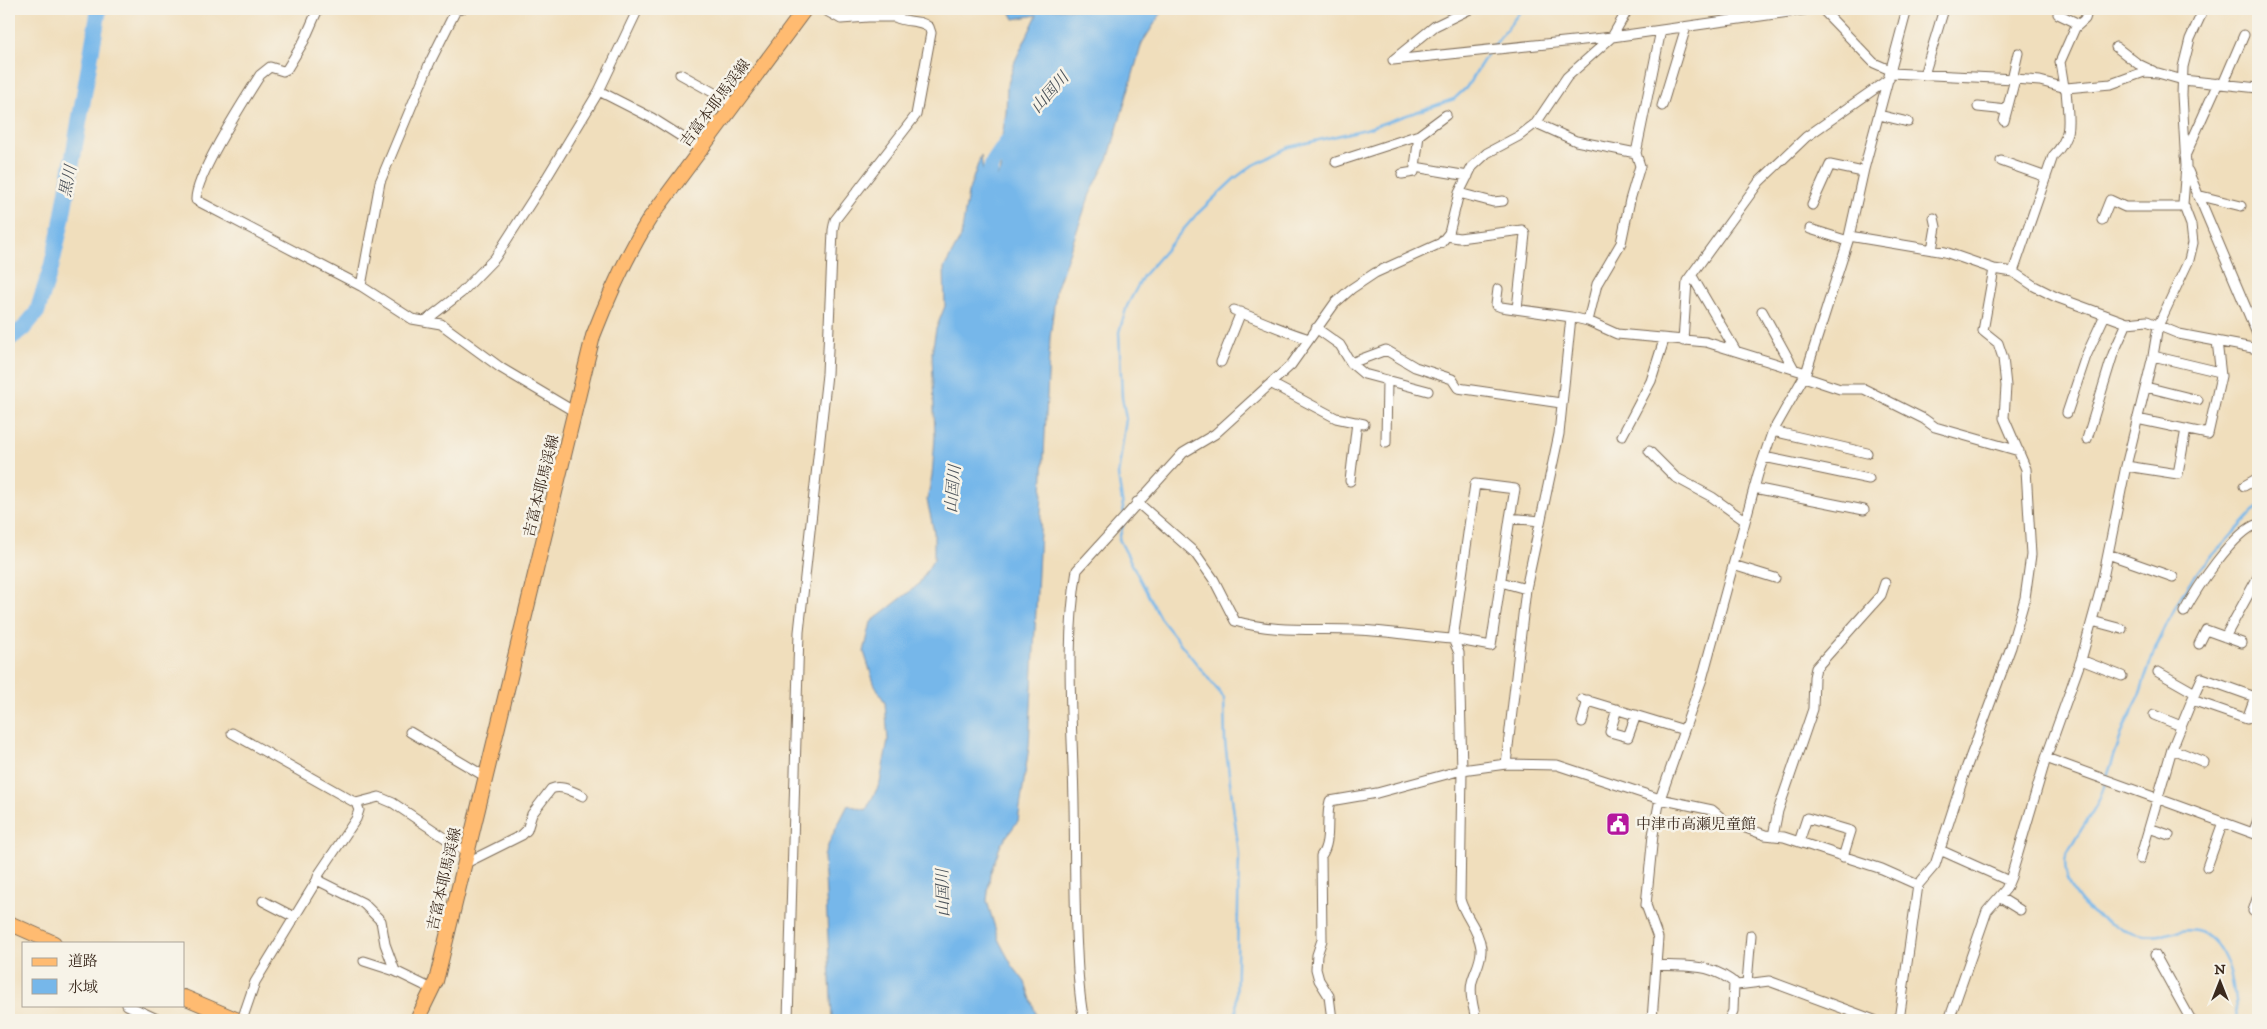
<svg xmlns="http://www.w3.org/2000/svg" width="2267" height="1029" font-family="'IM FELL DW Pica','Noto Serif JP',serif">
	<style>
		.water { fill: #76b7ea; stroke: #587084 }
		.lines { fill: none; stroke-linecap: round; stroke-linejoin: round }
		.stream { stroke: #76b7ea; stroke-width: 2.5 }
		.river { stroke: #76b7ea; stroke-width: 16 }
		.street-casing { stroke: #7a6955; stroke-width: 11 }
		.primary-casing { stroke: #7a6955; stroke-width: 16 }
		.street { stroke: #fff; stroke-width: 9 }
		.primary { stroke: #ffbb71; stroke-width: 14 }
		.labels { text-anchor: middle; stroke-width: 5; stroke-linejoin: round; paint-order: stroke }
		.street-label { font-size: 15px; fill: #3b2a1e; stroke: #f7f3e8 }
		.poi-label { font-size: 15px; fill: #3b2a1e; stroke: #f7f3e8; text-anchor: start }
		.water-label { font-size: 16px; font-style: italic; fill: #4d545b; stroke: #f7f3e8 }
	</style>
	<rect width="100%" height="100%" fill="#f7f3e8"/>
	<filter id="ink" filterUnits="userSpaceOnUse"><feTurbulence type="fractalNoise" baseFrequency=".02" numOctaves="2"/><feDisplacementMap in="SourceGraphic" scale="10" xChannelSelector="R" yChannelSelector="G"/><feConvolveMatrix kernelMatrix="1 2 1 2 8 2 1 2 1" color-interpolation-filters="sRGB"/></filter>
	<filter id="wash" filterUnits="userSpaceOnUse"><feTurbulence type="fractalNoise" baseFrequency=".0096" numOctaves="4" result="noise"/><feDisplacementMap in="SourceGraphic" scale="20" xChannelSelector="R" yChannelSelector="G"/><feGaussianBlur stdDeviation="1.12" result="paint"/><feColorMatrix in="noise" values="0 0 0 0 0 0 0 0 0 0 0 0 0 0 0 0 0 1.4 0 .05"/><feComposite in="paint" operator="in"/></filter>
	<g filter="url(#wash)">
		<rect width="100%" height="100%" fill="#f0debc"/>
		<path class="water" d="M1009,9H1164L1142,43L1109,157L1090,194L1056,290L1050,338L1029,747L1018,821L1001,844L990,874L987,901L999,941L1012,965L1025,982L1038,1020H832L824,856L831,838L848,805L866,810L880,783L888,740L885,703L874,683L864,652L871,622L918,585L934,559V532L927,500L932,476L935,437L932,352L936,329L945,306L944,268L961,237L968,193L981,155L985,193L1001,171L1002,136L1006,113L1007,87L1015,61L1037,15L1014,19Z"/>
		<g class="lines">
			<path class="stream" d="M1493,47L1522,9
				M1124,514L1118,475L1126,419L1122,397L1119,332L1127,306L1143,276L1196,215L1234,179L1250,167L1289,147L1366,129L1454,99L1466,88L1488,53
				M1124,522L1119,539L1160,618L1224,698L1225,742L1239,854L1236,1020
				M2107,777L2124,727L2138,699L2156,646L2181,596L2199,570L2258,507
				M2105,783C2100,804 2086,821 2075,840C2072,845 2068,851 2066,856C2063,867 2069,883 2074,893C2088,917 2132,939 2160,935C2174,933 2190,926 2204,934C2231,949 2235,993 2237,1020"/>
			<path class="river" d="M979,208L993,163L1013,133
				M9,339L24,328L37,312L51,268L61,225L99,9"/>
		</g>
	</g>
	<g filter="url(#ink)">
		<g class="lines">
			<g class="street-casing">
				<path id="street" d="M318,9L304,41L287,69L283,71L270,67L260,75C245,99 195,176 196,200L361,286L412,319L441,324L501,368L575,412
					M823,9L841,19L868,17H895L899,9
					M1470,9L1435,26L1393,60L1612,37L1810,9
					M1822,9L1874,63L1890,70
					M2058,14L2079,24
					M2116,47L2138,64L2153,71
					M1891,73L2015,79L2040,81L2066,88L2111,84L2144,72L2158,73L2183,80L2258,88
					M680,74L734,104
					M1924,75L1944,9
					M2012,79L2018,53
					M2223,84L2244,35
					M2064,87L2060,62L2075,28L2085,19L2088,9
					M599,91L652,118L701,149
					M1662,106L1686,27
					M1978,107L2007,110
					M1879,115L1908,122
					M2004,121L2015,79
					M1536,123L1576,141L1636,153L1661,30
					M1419,135L1446,115
					M2185,156L2218,83
					M2001,161L2046,177
					M1336,162L1419,135L1415,167L1468,176
					M2188,171L2258,336
					M1402,174L1414,172L1415,167
					M1459,193L1493,202L1503,201
					M2197,195L2241,206
					M1812,205L1830,165L1863,172
					M2102,220L2110,200L2125,207H2185
					M1810,229L1848,241
					M1447,236L1459,238L1522,230L1525,234L1517,309
					M1849,236L1945,252L1994,269L2013,272L2053,156C2075,135 2067,115 2066,88
					M1932,250L1936,227L1934,218
					M2013,272L2034,286L2056,297L2127,323L2147,321L2179,334L2258,349
					M1692,276L1736,351
					M361,286L380,182L430,62L456,10L462,9
					M1498,289L1496,305L1501,307L1571,317
					M1234,310C1259,320 1283,331 1309,339
					M1762,311L1794,369
					M425,321L461,293L495,258L544,182L599,91L638,9
					M1588,321L1597,284L1621,243L1630,200L1640,166L1636,153
					M1316,328L1340,345L1351,363L1386,350L1415,367L1452,379L1458,388L1561,403
					M1683,341L1687,281L1759,182L1806,137L1889,79
					M2153,356L2220,372
					M1221,362L1241,312
					M1351,363L1364,374L1428,391
					M1804,377L1840,389H1864L1924,419L1935,427L2019,451
					M1272,384L1336,418L1364,424
					M2146,387L2198,400
					M2067,413L2086,356L2105,315
					M2137,419L2208,434L2221,376L2217,341
					M1773,431L1867,453
					M1622,436L1651,381L1664,340
					M2087,439L2113,354L2127,323
					M1386,443L1387,380
					M1649,451L1675,477L1712,497L1744,520
					M1764,457L1869,479
					M2126,466L2178,474L2186,429
					M1350,481L1357,422
					M2244,486L2258,478
					M1754,488L1864,510
					M1137,502L1195,553L1214,580L1235,621C1274,633 1317,628 1357,630C1389,631 1421,637 1453,639L1459,653L1462,770L1460,899C1464,916 1479,929 1481,948C1482,961 1475,970 1472,982C1469,995 1474,1008 1476,1020
					M1510,518L1491,646L1453,639L1475,484L1515,489L1510,518L1540,521
					M2108,554L2173,577
					M1733,565L1775,578
					M1501,582L1526,589
					M2184,612C2196,589 2234,531 2258,524
					M2092,621L2122,629
					M2225,637L2258,577
					M2199,644L2206,630L2242,643
					M2081,660L2122,676
					M2158,672L2195,693
					M1582,699L1684,730
					M1617,709L1610,732L1628,737L1636,715
					M2154,715L2181,726
					M1582,722L1588,700
					M410,732L486,777
					M232,733L356,803L359,810L356,819L319,874L317,880
					M2172,749L2204,762
					M2046,758L2258,835
					M1506,764L1526,589L1559,434L1571,317L1588,321L1617,334L1706,342L1806,373
					M356,803L379,797L393,803L466,852
					M2149,828L2169,835
					M2253,833L2258,820
					M1773,836L1778,811L1813,709L1814,677L1816,668L1881,595L1885,583
					M1799,842L1807,818L1851,831L1843,857
					M1940,850L2009,881
					M2140,859L2172,749L2192,700L2202,678L2255,697L2247,719L2192,700
					M464,864L522,835L527,830L532,814L551,789C562,784 573,792 583,796
					M2207,867L2223,822
					M2258,896L2253,911L2258,912
					M1999,897L2020,910
					M263,901L294,917
					M2155,955L2191,1020
					M364,961L395,971
					M1656,965C1690,967 1710,962 1737,985L1769,981L1874,1020
					M1747,983L1751,935
					M127,1005L159,1020
					M242,1020L255,982L317,880L363,903L381,921L385,944L395,971L432,989
					M788,1020L799,632L827,374L833,230L835,220L916,115L931,33L929,27C917,18 908,24 895,17
					M1084,1020C1079,998 1078,975 1077,952C1074,903 1075,854 1074,805C1073,727 1064,646 1077,570L1183,453L1215,434L1291,365L1335,303L1351,289L1375,273L1441,243L1449,233L1459,193L1472,167L1487,153L1519,136L1536,123L1567,77L1612,37L1628,9
					M1332,1020L1329,996L1319,980L1316,969L1317,955L1322,940L1321,856C1332,841 1325,819 1330,801L1377,793L1462,770L1506,764L1557,765L1660,799L1712,810L1724,820L1765,835L1784,837L1882,869L1918,885
					M1652,1020L1658,938L1646,905L1653,835L1660,799L1702,679L1758,474L1772,433L1806,373L1848,241L1864,169L1907,9
					M1729,1020L1733,1011L1734,982
					M1899,1020L1918,885L1935,865L1967,766L2011,647L2025,598L2031,555L2026,469L2004,418L2006,386L2003,358L1998,343L1983,331L1994,269
					M1949,1020L1987,911L2006,889L2011,877L2046,758L2081,660L2101,588L2126,466L2153,356L2158,326L2189,260L2193,243L2191,225L2183,204L2186,166L2182,95L2183,67L2190,39L2201,15V9"/>
			</g>
			<g class="primary-casing">
				<path id="primary" d="M9,923L54,943
					M184,997L238,1020
					M417,1020L436,981L439,969L593,336C609,295 626,256 650,218L805,9"/>
			</g>
			<use href="#street" class="street"/>
			<use href="#primary" class="primary"/>
		</g>
	</g>
	<defs>
		<g id="civic-square" transform="scale(1.25)"><rect x="-9" y="-9" width="18" height="18" rx="4" fill="#b5179e" stroke="#f7f3e8"/><path d="M-.6-6.5H3V-4.5H.6V-3L4-1V1h2V6H-6V1h2V-1L-.6-3ZM-1.2 2.5V6h2.4V2.5Z" fill="#fff"/></g>
	</defs>
	<g fill-rule="evenodd">
		<use href="#civic-square" x="1618" y="824"/>
	</g>
	<g class="labels">
		<g class="street-label">
			<text transform="translate(715 103) rotate(-53)" y="5">吉富本耶馬渓線</text>
			<text transform="translate(541 486) rotate(-76)" y="5">吉富本耶馬渓線</text>
			<text transform="translate(444 879) rotate(-77)" y="5">吉富本耶馬渓線</text>
		</g>
		<g class="poi-label">
			<text x="1636" y="829">中津市高瀬児童館</text>
		</g>
		<g class="water-label">
			<text transform="translate(1049 92) rotate(-48)" y="6">山国川</text>
			<text transform="translate(67 181) rotate(-79)" y="6">黒川</text>
			<text transform="translate(952 489) rotate(-85)" y="6">山国川</text>
			<text transform="translate(942 893) rotate(-91)" y="6">山国川</text>
		</g>
	</g>
	<rect width="2267" height="1029" fill="none" stroke="#f7f3e8" stroke-width="30"/>
	<rect x="22" y="942" width="162" height="65" fill="#f7f3e8" stroke="#aca397"/>
	<rect x="32" y="958" width="25" height="8" fill="#ffbb71" stroke="#aca397"/>
	<text x="68" y="966" font-size="15" fill="#3b2a1e">道路</text>
	<rect x="32" y="979" width="25" height="15" fill="#76b7ea" stroke="#aca397"/>
	<text x="68" y="992" font-size="15" fill="#3b2a1e">水域</text>
	<g transform="translate(2220 982)" stroke="#f7f3e8" stroke-width="4" paint-order="stroke">
	<path d="M0-4L9 19L0 12L-9 19Z" fill="#3b2a1e"/>
	<text y="-8" font-size="14" font-weight="bold" text-anchor="middle" fill="#3b2a1e">N</text>
	</g>
</svg>
